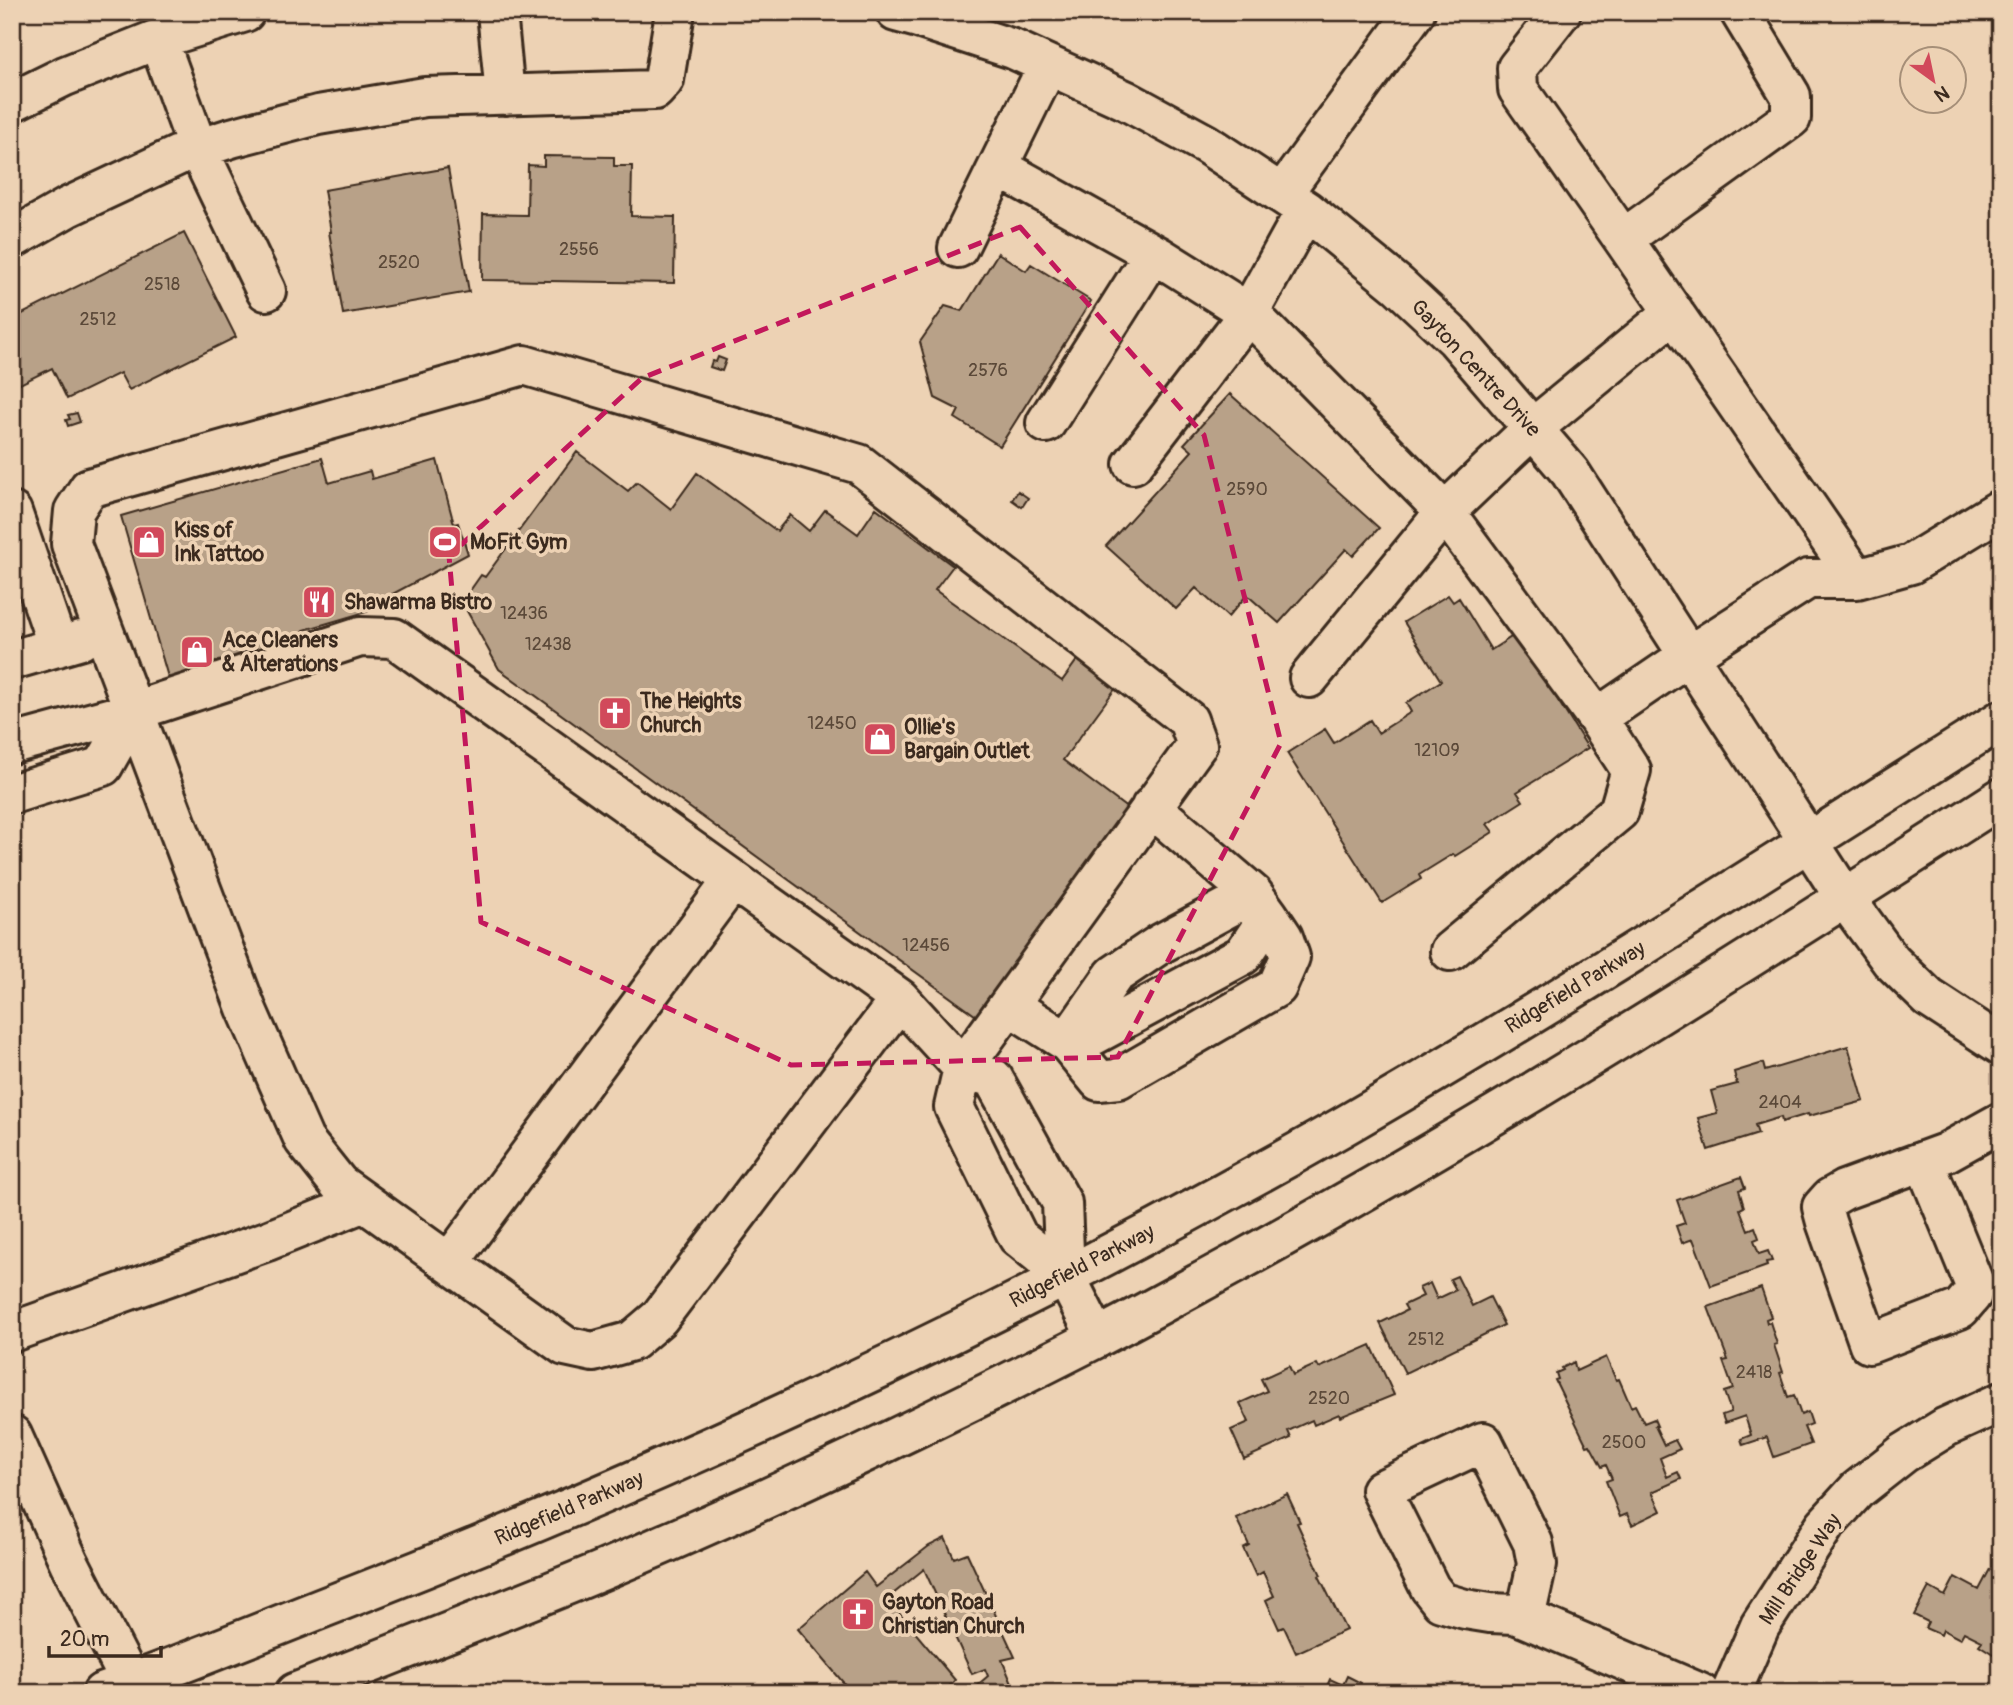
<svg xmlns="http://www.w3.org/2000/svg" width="2013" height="1705" font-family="Pangolin,sans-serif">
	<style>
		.building { fill: #b8a188; stroke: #3b2a1e; stroke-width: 2 }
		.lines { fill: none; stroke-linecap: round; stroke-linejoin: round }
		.minor-casing { stroke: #3b2a1e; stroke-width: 44 }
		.major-casing { stroke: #3b2a1e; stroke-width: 44 }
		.minor { stroke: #edd2b4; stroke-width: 38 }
		.major { stroke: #edd2b4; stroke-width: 38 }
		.marked { fill: none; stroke: #c2185b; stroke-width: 5; stroke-dasharray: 14 9; stroke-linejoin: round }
		.labels { text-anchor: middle; stroke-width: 7; stroke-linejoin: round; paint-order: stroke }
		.number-label { font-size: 18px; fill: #5a4838 }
		.street-label { font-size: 21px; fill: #3b2a1e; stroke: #edd2b4 }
		.poi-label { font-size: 21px; font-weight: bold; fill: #3b2a1e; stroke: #edd2b4; text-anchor: start }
	</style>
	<rect width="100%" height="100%" fill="#edd2b4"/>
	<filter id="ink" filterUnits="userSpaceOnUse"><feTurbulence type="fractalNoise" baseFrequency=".0143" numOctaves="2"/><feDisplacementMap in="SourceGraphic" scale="14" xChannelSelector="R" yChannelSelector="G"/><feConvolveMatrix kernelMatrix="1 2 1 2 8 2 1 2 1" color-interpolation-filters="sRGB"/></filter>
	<g filter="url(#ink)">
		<path class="building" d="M544,156L614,157V166H632L631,216L675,217L674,283L482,280L483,214L527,215L528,165L544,166Z
			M448,168L469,292L343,314L329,232H331L324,190Z
			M184,233L236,337L129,390L120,373L67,399L52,368L12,388V319Z
			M998,253L1026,271L1031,264L1091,301L1000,446L955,418L959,410L935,398L920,342L945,306L962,311Z
			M718,357L726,360L722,371L710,367L712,361L716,362Z
			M1230,394L1379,528L1353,556L1346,549L1279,623L1247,595L1228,617L1196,588L1176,609L1106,546L1192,451L1184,444Z
			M77,413L80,422L68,426L66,420L70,419L68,415Z
			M577,452L628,491L637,482L671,509L697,473L777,531L790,515L809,531L825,510L858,534L876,508L953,566L935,590L1062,681L1080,656L1118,685L1063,760L1132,812L979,1018L499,669L462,602L481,575L485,577Z
			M322,458L329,483L370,471L372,479L437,460L454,524L458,523L468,554L368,607L369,611L304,630L294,647L170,684L121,516Z
			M1018,491L1028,498L1022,507L1012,500Z
			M1448,595L1453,602L1459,598L1491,650L1516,634L1588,748L1517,792L1523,801L1487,824L1493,832L1455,856L1453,854L1419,875L1421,879L1382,903L1287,753L1325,729L1334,743L1370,720L1378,733L1411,712L1406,703L1441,681L1404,622Z
			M1848,1046L1864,1101L1809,1116L1808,1114L1782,1122L1781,1117L1755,1125L1758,1134L1708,1150L1698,1118L1717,1113L1711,1091L1737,1084L1734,1072L1763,1063L1765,1071Z
			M1741,1177L1745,1188L1739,1190L1744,1207L1740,1209L1748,1230L1755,1227L1759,1238L1754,1240L1759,1254L1768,1251L1772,1261L1766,1262L1767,1266L1711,1286L1693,1239L1682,1243L1676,1226L1685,1223L1677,1200Z
			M1457,1276L1472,1306L1490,1297L1504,1325L1405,1373L1380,1323L1407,1310L1404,1305L1423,1296L1419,1288L1430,1283L1437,1299L1456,1290L1450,1279Z
			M1761,1288L1771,1317L1766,1319L1767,1323L1770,1322L1777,1344L1774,1345L1783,1372L1780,1373L1788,1397L1794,1395L1801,1415L1808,1412L1812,1424L1804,1427L1811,1444L1774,1457L1767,1437L1743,1445L1741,1439L1751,1435L1745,1416L1725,1423L1722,1415L1731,1412L1724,1392L1733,1389L1723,1361L1728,1360L1708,1307Z
			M1371,1345L1394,1395L1340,1417L1339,1414L1314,1425L1312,1420L1288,1431L1291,1438L1244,1459L1231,1430L1249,1422L1240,1403L1267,1391L1261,1379L1289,1366L1293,1375L1317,1364L1319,1368Z
			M1606,1357L1616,1380L1619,1379L1631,1407L1635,1405L1644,1423L1654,1419L1657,1426H1655L1664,1445L1675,1440L1680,1449L1660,1458L1667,1477L1678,1472L1681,1479L1652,1492L1661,1511L1632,1525L1627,1514L1620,1517L1606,1481L1612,1479L1606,1465L1602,1467L1590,1445L1587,1446L1555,1380L1558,1379L1556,1373L1563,1370L1562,1368L1574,1362L1576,1371Z
			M1287,1494L1300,1522L1297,1523L1321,1575L1319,1576L1346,1630L1296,1653L1284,1627L1279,1629L1266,1600L1274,1596L1263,1572L1256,1576L1243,1548L1249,1545L1236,1518Z
			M945,1538L954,1558L967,1553L1015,1657L1002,1660L1013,1686L997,1693H968L988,1676L985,1669L972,1674L924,1569L887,1599L955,1680L943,1693H852L798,1629L865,1572L876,1587L929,1546Z
			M1990,1569L1999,1573L1994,1582L2001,1585V1659L1979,1645L1982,1641L1964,1632L1960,1639L1943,1630L1941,1635L1925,1628L1928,1622L1914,1615L1929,1587L1945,1596L1955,1577L1979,1590Z
			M1347,1676L1361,1683L1357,1692L1360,1693H1324L1330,1679L1343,1685Z"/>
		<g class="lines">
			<g class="minor-casing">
				<path id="minor" d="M497,12L505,95
					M896,12L918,18L1013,49L1125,100L1206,144L1306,210L1398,285L1455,338L1570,472L1845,898L1891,961L1929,998L2001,1045
					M1561,12L1517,68L1518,89L1623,239L1857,579
					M158,39L198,149L266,291
					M12,102L65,76L158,39L245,12
					M998,167L1160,257L1249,313L1445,512L1597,718L1631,770L1619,811L1450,951
					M1282,194L1415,12
					M12,239L68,207L179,155L231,138L318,115L425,97L655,90L664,80L675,12
					M1623,239L1791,118V96L1740,12
					M958,248L1048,65
					M1046,423L1153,254
					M1133,464L1249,313L1306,210
					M12,512L58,647
					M12,660L81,640
					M1309,678L1445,512L1532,429L1674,312
					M1597,718L1688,656L1808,579H1857L1911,564L2001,509
					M12,744L134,711L360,637L394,638L900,999L963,1068L1197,745L1188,720L859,464L524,365L89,488L74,511L71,544L246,1008L304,1140L339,1184L565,1346L593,1352L632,1341L659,1318L900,999
					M12,794L103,766L134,711
					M1253,894L1160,944L1114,975L1067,1042L1099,1081L1118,1079L1277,987L1290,957L1283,937L1269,916
					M1009,1005L1067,1042L1094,1035L1243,955L1269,916L1253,894L1151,807
					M1924,1161L1974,1283L1972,1295L1960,1309L1869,1344L1826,1222L1822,1207L1830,1198L1844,1190L1945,1153L2001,1122
					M449,1263L733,880
					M1065,1275L1018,1237L954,1107L963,1068L993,1078L1062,1203L1065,1275L1097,1338
					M12,1332L267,1241L364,1202
					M12,1435L69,1562L136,1693
					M1525,1618L1537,1564L1533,1543L1483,1442L1381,1490L1430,1588L1441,1602L1465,1609L1490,1613L1515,1614L1525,1618L1700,1693
					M1731,1693L1760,1626L1825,1525L1857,1490L1904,1453L1946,1427L2001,1402"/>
			</g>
			<g class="major-casing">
				<path id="major" d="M102,1693C180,1666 256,1634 333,1604C679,1470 1019,1311 1342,1127C1566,998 1783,858 2001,720
					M295,1693C397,1652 500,1613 601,1571C768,1501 932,1422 1093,1340C1142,1315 1190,1288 1238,1262C1499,1119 1750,959 2001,798"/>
			</g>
			<use href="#minor" class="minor"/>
			<use href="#major" class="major"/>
		</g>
	</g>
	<path class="marked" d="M1020,227L1204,435L1281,743L1118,1057L791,1065L481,922L449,556L642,378Z"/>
	<defs>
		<g id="shop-square" transform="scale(1.75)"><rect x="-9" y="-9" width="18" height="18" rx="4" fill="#d1495b" stroke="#edd2b4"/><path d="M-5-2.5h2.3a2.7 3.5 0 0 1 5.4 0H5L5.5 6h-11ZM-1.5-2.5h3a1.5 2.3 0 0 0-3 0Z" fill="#fff"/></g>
		<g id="stadium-square" transform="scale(1.75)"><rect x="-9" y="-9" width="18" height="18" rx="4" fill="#d1495b" stroke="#edd2b4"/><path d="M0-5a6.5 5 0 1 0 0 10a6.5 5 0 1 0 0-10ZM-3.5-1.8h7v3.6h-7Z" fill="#fff"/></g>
		<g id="restaurant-square" transform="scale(1.75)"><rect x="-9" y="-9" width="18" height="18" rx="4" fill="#d1495b" stroke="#edd2b4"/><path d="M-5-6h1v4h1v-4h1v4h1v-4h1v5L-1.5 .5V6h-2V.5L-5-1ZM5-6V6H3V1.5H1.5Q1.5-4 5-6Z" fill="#fff"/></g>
		<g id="church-square" transform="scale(1.75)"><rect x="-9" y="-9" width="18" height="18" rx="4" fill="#d1495b" stroke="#edd2b4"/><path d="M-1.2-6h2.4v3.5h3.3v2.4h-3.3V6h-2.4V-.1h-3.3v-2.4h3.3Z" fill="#fff"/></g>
	</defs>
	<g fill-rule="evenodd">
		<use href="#shop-square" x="149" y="542"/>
		<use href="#stadium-square" x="445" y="542"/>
		<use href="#restaurant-square" x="319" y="602"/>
		<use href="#shop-square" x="197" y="652"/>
		<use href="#church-square" x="615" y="713"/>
		<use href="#shop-square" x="880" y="739"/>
		<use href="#church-square" x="858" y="1614"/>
	</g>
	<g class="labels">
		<g class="number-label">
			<text x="579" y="255">2556</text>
			<text x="399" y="268">2520</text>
			<text x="162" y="290">2518</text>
			<text x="98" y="325">2512</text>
			<text x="988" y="376">2576</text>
			<text x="1247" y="495">2590</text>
			<text x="524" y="619">12436</text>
			<text x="548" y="650">12438</text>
			<text x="832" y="729">12450</text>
			<text x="1437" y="756">12109</text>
			<text x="926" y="951">12456</text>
			<text x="1780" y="1108">2404</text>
			<text x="1426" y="1345">2512</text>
			<text x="1754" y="1378">2418</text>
			<text x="1329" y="1404">2520</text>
			<text x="1624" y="1448">2500</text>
		</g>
		<g class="street-label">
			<text transform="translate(1476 368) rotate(47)" y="7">Gayton Centre Drive</text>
			<text transform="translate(1575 987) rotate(-31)" y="7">Ridgefield Parkway</text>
			<text transform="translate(1082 1266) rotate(-27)" y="7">Ridgefield Parkway</text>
			<text transform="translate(569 1508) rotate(-23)" y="7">Ridgefield Parkway</text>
			<text transform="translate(1800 1569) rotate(-56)" y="7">Mill Bridge Way</text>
		</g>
		<g class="poi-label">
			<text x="174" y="537">Kiss of<tspan x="174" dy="24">Ink Tattoo</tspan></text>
			<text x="470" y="549">MoFit Gym</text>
			<text x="344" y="609">Shawarma Bistro</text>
			<text x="222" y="647">Ace Cleaners<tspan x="222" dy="24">&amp; Alterations</tspan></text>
			<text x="640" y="708">The Heights<tspan x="640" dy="24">Church</tspan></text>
			<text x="904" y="734">Ollie's<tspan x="904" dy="24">Bargain Outlet</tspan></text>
			<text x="882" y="1609">Gayton Road<tspan x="882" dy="24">Christian Church</tspan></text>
		</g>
	</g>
	<rect width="2013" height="1705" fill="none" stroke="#edd2b4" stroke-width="42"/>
	<rect x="21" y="21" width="1971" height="1663" fill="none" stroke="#3b2a1e" stroke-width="2.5" filter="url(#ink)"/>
	<g transform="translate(1933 80) rotate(147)"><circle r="33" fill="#edd2b4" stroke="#a68f78" stroke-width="2"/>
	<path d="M0-5L12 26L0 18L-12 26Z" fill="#d1495b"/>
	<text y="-10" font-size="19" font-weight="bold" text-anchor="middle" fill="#3b2a1e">N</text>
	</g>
	<path d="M49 1646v10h112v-10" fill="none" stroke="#3b2a1e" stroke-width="3.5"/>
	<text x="60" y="1646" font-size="21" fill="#3b2a1e" stroke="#edd2b4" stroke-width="5" paint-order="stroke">20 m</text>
</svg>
